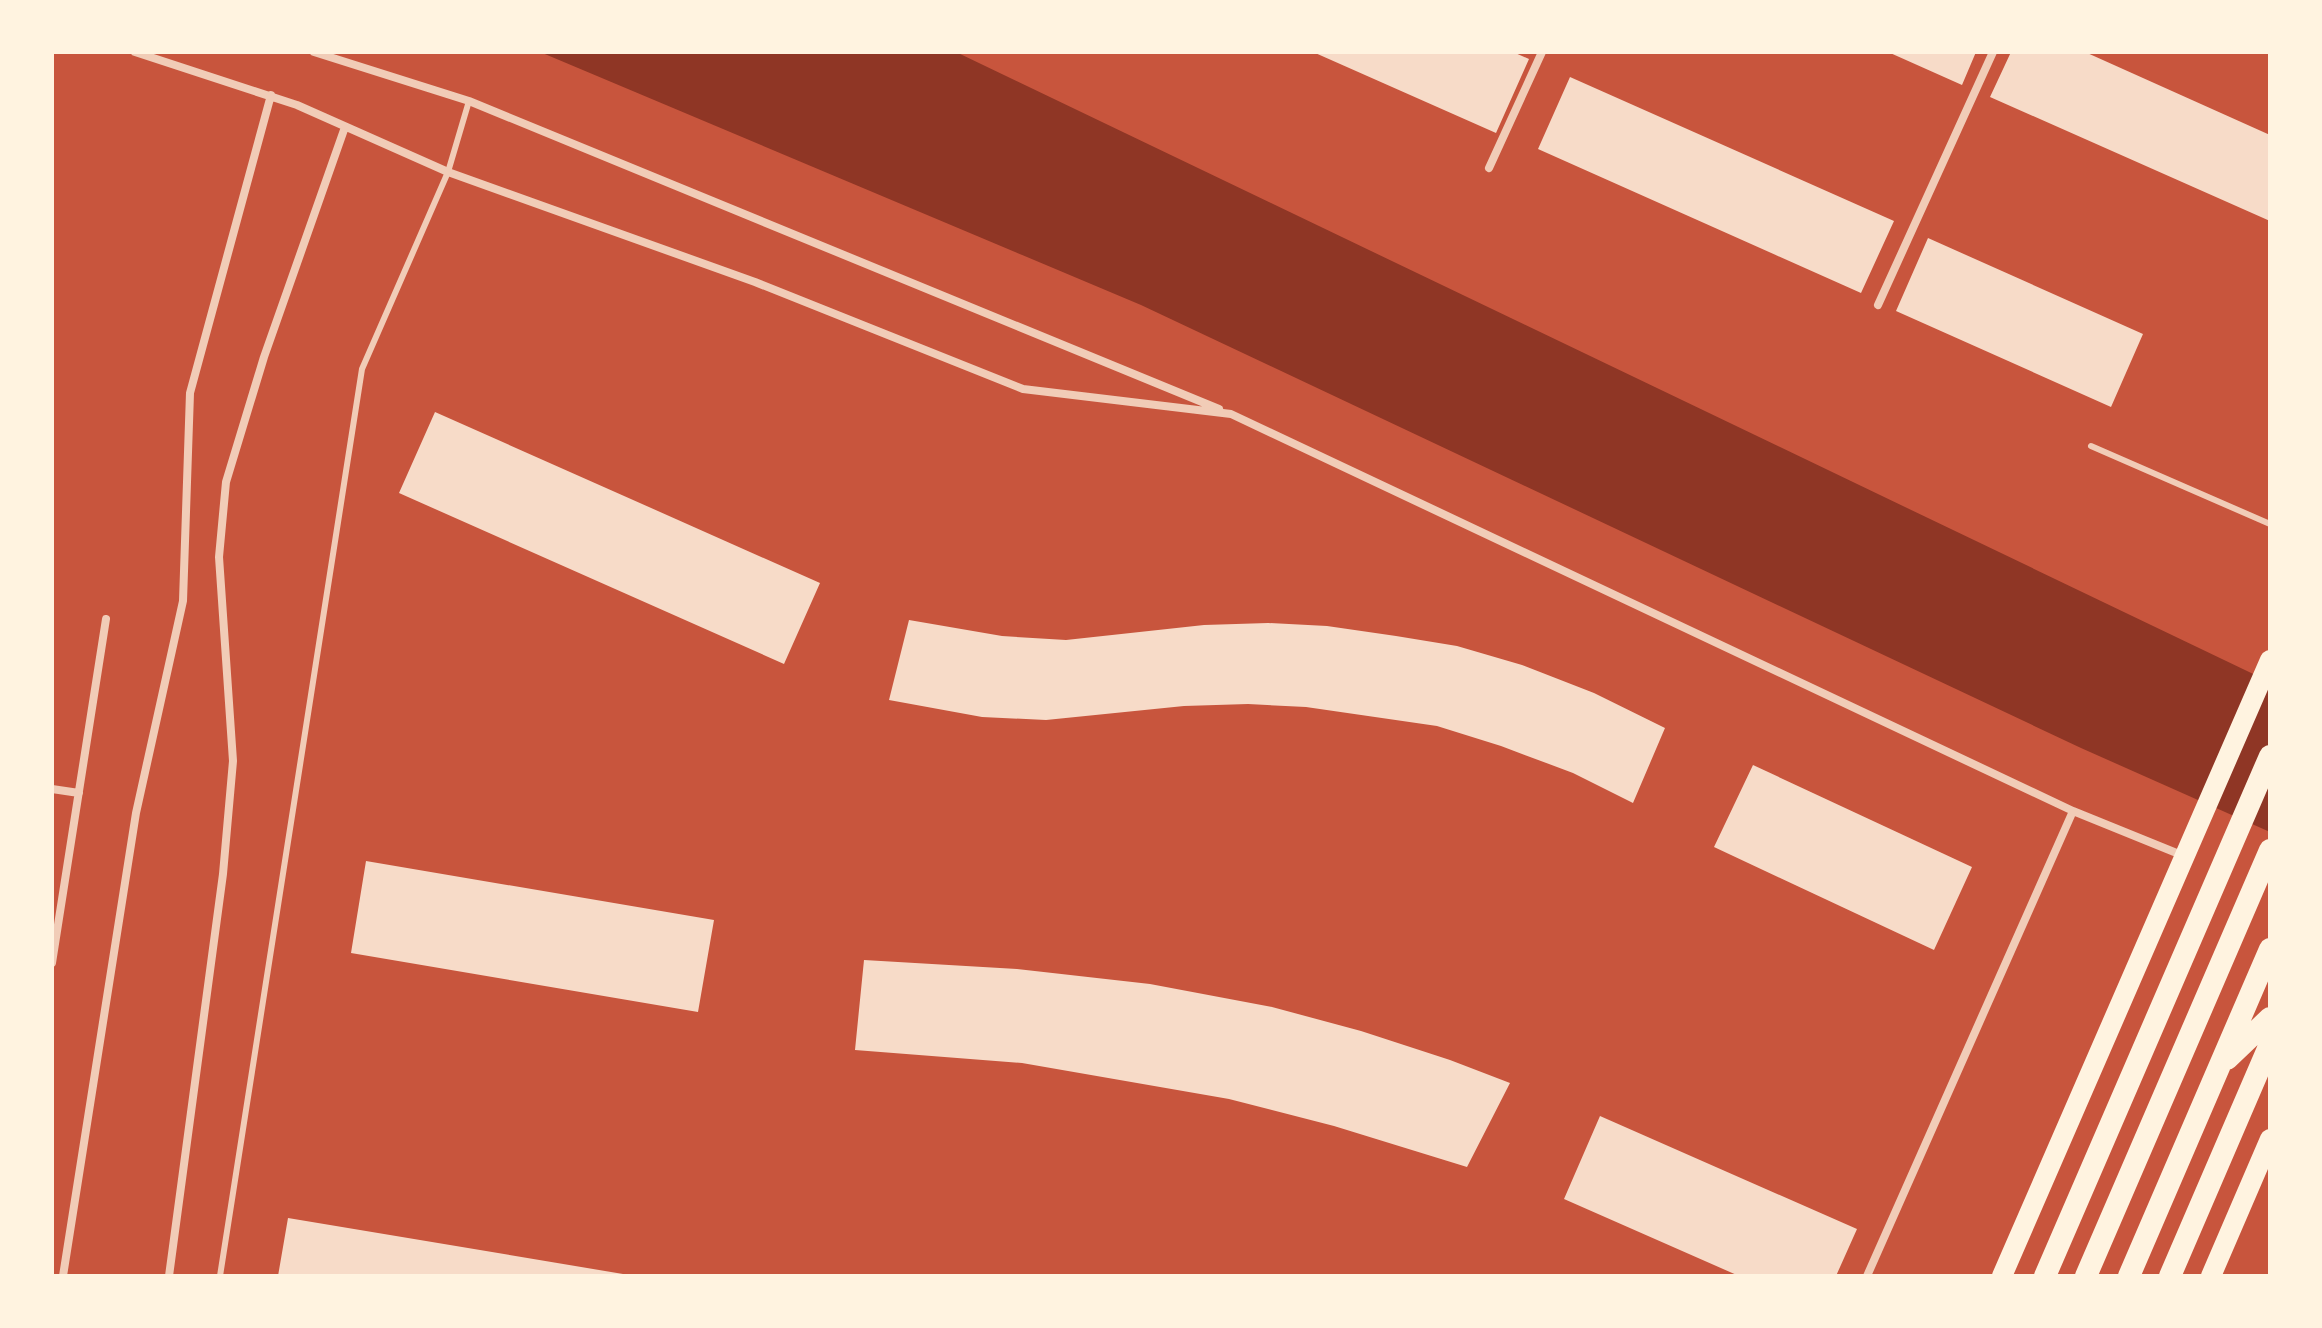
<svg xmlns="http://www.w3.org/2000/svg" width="2322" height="1328" font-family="'Public Sans',sans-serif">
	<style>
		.water { fill: #8f3625 }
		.building { fill: #f7dbc8 }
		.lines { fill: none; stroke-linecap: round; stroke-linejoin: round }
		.service { stroke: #f1ccb7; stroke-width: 6 }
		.minor { stroke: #f1ccb7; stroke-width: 8 }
		.primary { stroke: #fff3e0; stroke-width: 20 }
		.trunk { stroke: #fff3e0; stroke-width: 22 }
	</style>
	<rect width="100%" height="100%" fill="#c8553d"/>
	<path class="water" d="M540,52H956L2270,682V832L2081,748L1141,305Z"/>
	<path class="building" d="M1313,52H1513L1529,59L1496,133Z
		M1888,52H1976L1962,85Z
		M2011,52H2085L2270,135V221L1990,97Z
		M1570,77L1894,221L1861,293L1538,149Z
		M1928,238L2143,334L2111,407L1896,311Z
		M435,412L820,583L784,664L399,493Z
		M909,620L1002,636L1066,640L1204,625L1268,623L1327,626L1396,636L1457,646L1522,665L1594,693L1665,728L1633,803L1573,773L1501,746L1437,726L1306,707L1248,704L1184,706L1046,720L982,717L889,700Z
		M1753,765L1972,867L1934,950L1714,847Z
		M366,861L714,920L698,1012L351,953Z
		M864,960L1017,969L1150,984L1272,1007L1361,1031L1450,1060L1510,1083L1467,1167L1334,1126L1229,1099L1022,1063L855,1050Z
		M1600,1116L1857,1229L1836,1276H1739L1564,1199Z
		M288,1218L623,1274V1276H278Z"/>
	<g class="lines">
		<path class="service" d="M2091,446L2270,524
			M220,1276L362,369L448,172L469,101"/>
		<path class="minor" d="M135,52L297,105L448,172L755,282L1023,389L1231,414L2073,811L2184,856
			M314,52L469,101L1219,409
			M1489,168L1542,52
			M1878,305L1993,52
			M52,789L79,793
			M52,963L106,619
			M63,1276L136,813L183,601L190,393L271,95
			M169,1276L223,874L233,761L219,557L226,482L264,357L345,127
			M1867,1276L2073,811"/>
		<path class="primary" d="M2002,1276L2270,660
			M2211,1276L2270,1139"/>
		<path class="trunk" d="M2227,1059L2270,1018
			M2045,1276L2270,756
			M2086,1276L2270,850
			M2129,1276L2270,949
			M2170,1276L2270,1044"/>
	</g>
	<rect width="2322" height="1328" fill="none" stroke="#fff3e0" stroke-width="108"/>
</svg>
